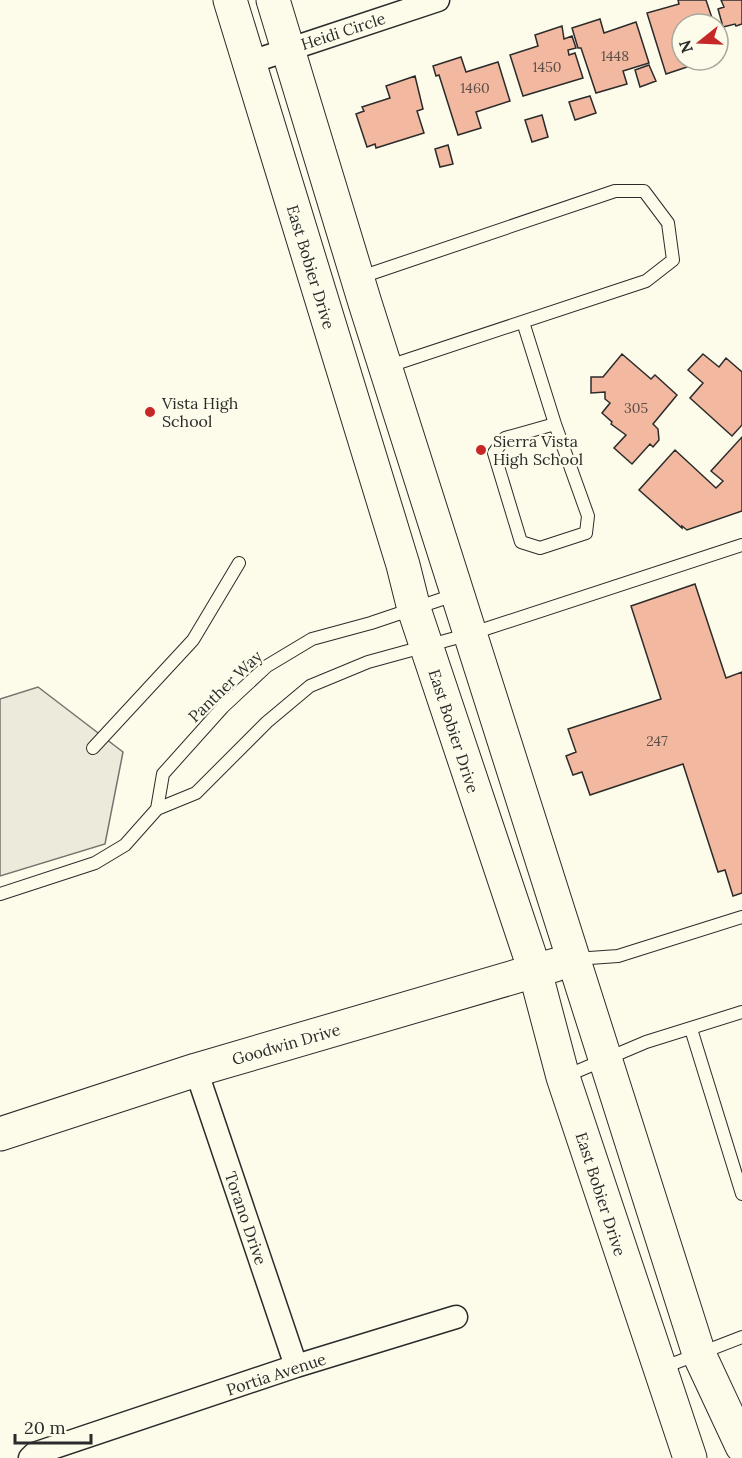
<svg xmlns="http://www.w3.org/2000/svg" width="742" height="1458" font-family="Lora,serif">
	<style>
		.parking { fill: #eceadb; stroke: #74746e; stroke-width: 1.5 }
		.building { fill: #f2b8a0; stroke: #2b2b2b; stroke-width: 1.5 }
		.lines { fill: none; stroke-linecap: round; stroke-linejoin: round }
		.lane-casing { stroke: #2b2b2b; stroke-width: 14 }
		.street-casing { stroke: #2b2b2b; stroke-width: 25 }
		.secondary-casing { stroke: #2b2b2b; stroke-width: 35 }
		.lane { stroke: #fdfbea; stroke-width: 12 }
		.street { stroke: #fdfbea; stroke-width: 22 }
		.secondary { stroke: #fdfbea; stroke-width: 33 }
		.poi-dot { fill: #c62828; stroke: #fdfbea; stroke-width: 2 }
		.labels { text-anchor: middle; stroke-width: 4.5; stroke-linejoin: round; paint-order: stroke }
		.number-label { font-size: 14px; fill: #5d4e48 }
		.street-label { font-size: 16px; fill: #2b2b2b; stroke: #fdfbea }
		.poi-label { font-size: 16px; fill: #2b2b2b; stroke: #fdfbea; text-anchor: start }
	</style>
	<rect width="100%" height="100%" fill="#fdfbea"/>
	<path class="parking" d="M38,687L123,752L105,844L0,876V699Z"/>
	<path class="building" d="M678,0H706L714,24H682V44L679,45L682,60H684L687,67L666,74L647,13L679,4Z
		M721,0H742V24L736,26L735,24L723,27L718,9L724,7Z
		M600,19L604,33L636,22L649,63L623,71L627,84L596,93L581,48H578L572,28Z
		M562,26L564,39L572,36L576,48L568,50L569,55L575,53L583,78L523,96L510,55L538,46L535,35Z
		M461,57L466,72L498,62L510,101L476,112L481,128L458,135L439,75L436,76L433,66Z
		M649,65L656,81L640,87L635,70Z
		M415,76L423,109L417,111L424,133L376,148L375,144L367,147L356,114L364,111L362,107L390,98L386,86Z
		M590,96L596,113L575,120L569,102Z
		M542,115L548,137L532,142L525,120Z
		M448,145L453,164L440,167L435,149Z
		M622,354L651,379L655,375L677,395L653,424L658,429L659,440L653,447L650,444L632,464L614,448L626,435L611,424L612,422L602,413L610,403L605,399V392L591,393V377H603Z
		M703,354L719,367L726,358L742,372V425L732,436L690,398L703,383L688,370Z
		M742,437V511L687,530L682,526V528L639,490L675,450L716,488L723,481L711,471Z
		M695,584L726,678L742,672V893L733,896L725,870L718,872L683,764L590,795L582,772L573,775L566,756L576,752L568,729L661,699L631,606Z"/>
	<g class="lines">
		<g class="lane-casing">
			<path id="lane" d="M358,278L615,191H644L668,223L673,260L646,281L386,367
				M523,322L555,424L588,516L586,533L540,548L521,542L494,453L505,438L555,424
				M93,748L193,640L239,563
				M157,809L163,774L223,707L267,666L312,639L371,623L457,594
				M0,894L95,863L125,845L157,809L196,793L267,722L310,686L368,662L470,634L742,545
				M575,959L618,956L742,917
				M691,1029L742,1194
				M566,1076L646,1042L742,1012
				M662,1368L742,1337"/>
		</g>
		<g class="street-casing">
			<path id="street" d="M248,63L438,0
				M196,1070L296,1366
				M30,1458L34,1454L296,1366L456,1317"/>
		</g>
		<g class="secondary-casing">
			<path id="secondary" d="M230,0L403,565L414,609L535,971L563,1077L690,1458
				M273,0L365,303L699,1354L742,1446
				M0,1134L196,1070L555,965"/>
		</g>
		<use href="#lane" class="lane"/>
		<use href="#street" class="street"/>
		<use href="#secondary" class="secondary"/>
	</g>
	<g class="poi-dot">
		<circle cx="150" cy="412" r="6"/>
		<circle cx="481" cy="450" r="6"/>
	</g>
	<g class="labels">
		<g class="number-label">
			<text x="615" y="61">1448</text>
			<text x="547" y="72">1450</text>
			<text x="475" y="93">1460</text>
			<text x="636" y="413">305</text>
			<text x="657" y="746">247</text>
		</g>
		<g class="street-label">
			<text transform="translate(343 31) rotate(-18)" y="6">Heidi Circle</text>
			<text transform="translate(311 267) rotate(73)" y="6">East Bobier Drive</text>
			<text transform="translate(225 686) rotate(-44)" y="6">Panther Way</text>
			<text transform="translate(454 731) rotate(72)" y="6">East Bobier Drive</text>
			<text transform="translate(286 1044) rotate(-16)" y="6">Goodwin Drive</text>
			<text transform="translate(601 1194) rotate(72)" y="6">East Bobier Drive</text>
			<text transform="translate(246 1218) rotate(71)" y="6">Torano Drive</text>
			<text transform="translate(276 1374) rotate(-18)" y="6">Portia Avenue</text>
		</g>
		<g class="poi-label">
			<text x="162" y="409">Vista High<tspan x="162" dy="18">School</tspan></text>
			<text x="493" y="447">Sierra Vista<tspan x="493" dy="18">High School</tspan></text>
		</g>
	</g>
	<g transform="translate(700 42) rotate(252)"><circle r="28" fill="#fdfbea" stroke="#a9a89e" stroke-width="1.5"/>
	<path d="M0-4.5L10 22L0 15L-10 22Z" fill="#c62828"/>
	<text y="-9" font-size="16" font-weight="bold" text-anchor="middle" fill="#2b2b2b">N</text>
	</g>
	<path d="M15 1434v9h76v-9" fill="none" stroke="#2b2b2b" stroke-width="3"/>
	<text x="24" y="1434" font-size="18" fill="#2b2b2b" stroke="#fdfbea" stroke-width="4.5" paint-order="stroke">20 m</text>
</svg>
